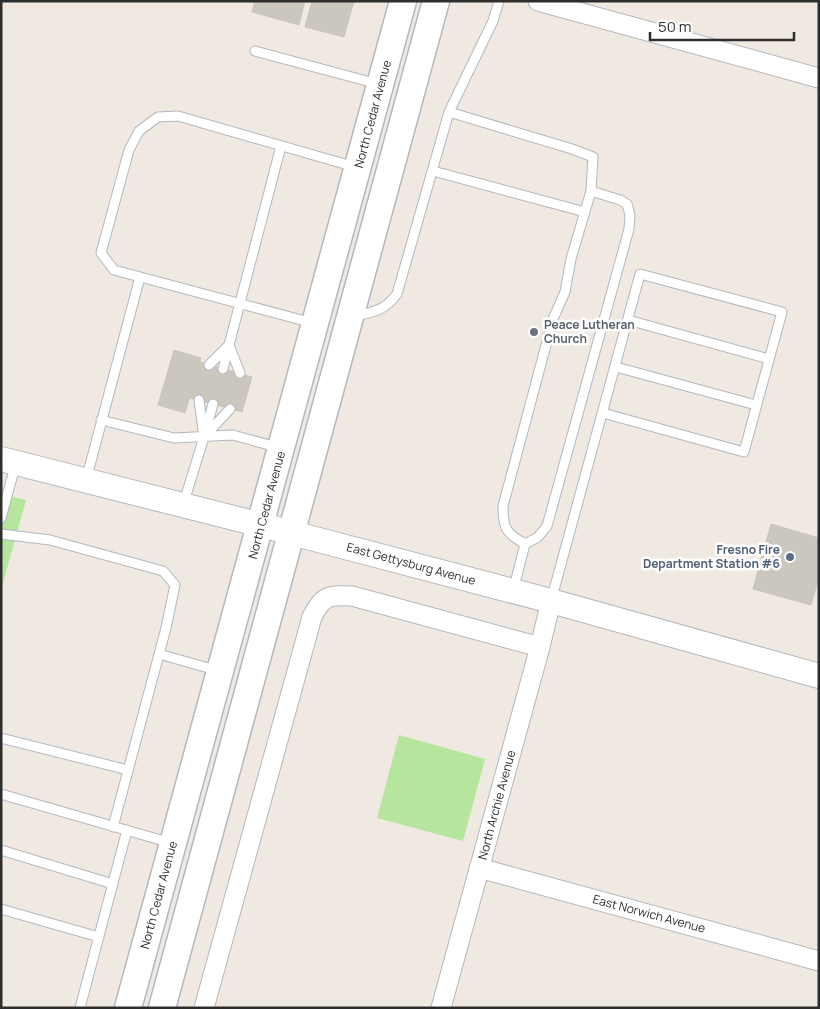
<svg xmlns="http://www.w3.org/2000/svg" width="820" height="1009" font-family="Manrope,sans-serif">
	<style>
		.green { fill: #b6e59e }
		.building { fill: #cbc7bf; stroke: #cbc5ba }
		.lines { fill: none; stroke-linecap: round; stroke-linejoin: round }
		.service-casing { stroke: #b4b7c1; stroke-width: 11 }
		.minor-casing { stroke: #b4b7c1; stroke-width: 21 }
		.tertiary-casing { stroke: #b4b7c1; stroke-width: 26 }
		.secondary-casing { stroke: #b4b7c1; stroke-width: 29 }
		.service { stroke: #fff; stroke-width: 9 }
		.minor { stroke: #fff; stroke-width: 19 }
		.tertiary { stroke: #fff; stroke-width: 24 }
		.secondary { stroke: #fff; stroke-width: 26 }
		.worship-dot { fill: #6b7280; stroke: #fff; stroke-width: 2 }
		.service-dot { fill: #5c6f8a; stroke: #fff; stroke-width: 2 }
		.labels { text-anchor: middle; stroke-width: 5; stroke-linejoin: round; paint-order: stroke }
		.street-label { font-size: 12px; fill: #2e2e2e; stroke: #fff }
		.worship-label { font-size: 12px; font-weight: bold; fill: #5b616d; stroke: #fff; text-anchor: start }
		.service-label { font-size: 12px; font-weight: bold; fill: #4e5e75; stroke: #fff; text-anchor: end }
	</style>
	<rect width="100%" height="100%" fill="#efe9e1"/>
	<path class="green" d="M1,494L26,500L1,590Z
		M399,735L485,759L463,841L377,818Z"/>
	<path class="building" d="M255,1H282L277,19L252,12Z
		M282,1H305L299,25L277,19Z
		M312,1H354L344,37L305,27Z
		M174,350L201,358L185,413L158,405Z
		M200,362L252,377L242,412L190,398Z
		M771,524L819,538V577L811,605L753,589Z"/>
	<g class="lines">
		<g class="service-casing">
			<path id="service" d="M255,51L378,84
				M449,112L572,149L593,157L591,191L571,259L565,292L553,319L503,506C503,529 506,533 525,544
				M433,171L585,212
				M354,316C374,312 384,311 397,294L449,112L493,21L499,1
				M628,320L769,359
				M313,323L114,270L101,253L129,150L139,131L158,117L178,116L355,167
				M209,365L229,345L223,369
				M616,367L756,405
				M240,373L229,345L281,146
				M213,404L204,437L230,409
				M101,420L174,438L233,435L280,448
				M86,480L140,277
				M183,505L204,437L199,400
				M1,518L16,463
				M1,534L50,540L163,571L175,585L166,628L113,827
				M513,591L525,544L538,537L547,526L629,229L630,215L627,204L620,200L591,191
				M551,601L640,274L782,312L744,452L603,413
				M159,654L219,671
				M1,738L128,770
				M1,794L171,843
				M1,850L113,884
				M1,909L99,937
				M80,1008L127,830"/>
		</g>
		<g class="minor-casing">
			<path id="minor" d="M538,1L819,78
				M479,868L819,961
				M204,1008L312,617C323,595 329,595 352,596L540,647
				M441,1008L540,647L551,601"/>
		</g>
		<g class="tertiary-casing">
			<path id="tertiary" d="M1,459L277,529L551,601L819,676"/>
		</g>
		<g class="secondary-casing">
			<path id="secondary" d="M128,1008L403,1
				M162,1008L436,1"/>
		</g>
		<use href="#service" class="service"/>
		<use href="#minor" class="minor"/>
		<use href="#tertiary" class="tertiary"/>
		<use href="#secondary" class="secondary"/>
	</g>
	<circle class="worship-dot" cx="534" cy="332" r="5"/>
	<circle class="service-dot" cx="790" cy="557" r="5"/>
	<g class="labels">
		<g class="street-label">
			<text transform="translate(373 114) rotate(-75)" y="4">North Cedar Avenue</text>
			<text transform="translate(267 505) rotate(-75)" y="4">North Cedar Avenue</text>
			<text transform="translate(411 564) rotate(15)" y="4">East Gettysburg Avenue</text>
			<text transform="translate(497 805) rotate(-75)" y="4">North Archie Avenue</text>
			<text transform="translate(159 895) rotate(-75)" y="4">North Cedar Avenue</text>
			<text transform="translate(649 914) rotate(15)" y="4">East Norwich Avenue</text>
		</g>
		<g class="worship-label">
			<text x="544" y="329">Peace Lutheran<tspan x="544" dy="14">Church</tspan></text>
		</g>
		<g class="service-label">
			<text x="780" y="554">Fresno Fire<tspan x="780" dy="14">Department Station #6</tspan></text>
		</g>
	</g>
	<rect width="820" height="1009" fill="none" stroke="#2e2e2e" stroke-width="5"/>
	<path d="M650 32v8h144v-8" fill="none" stroke="#2e2e2e" stroke-width="2.5"/>
	<text x="658" y="32" font-size="15" fill="#2e2e2e" stroke="#ffffff" stroke-width="4" paint-order="stroke">50 m</text>
</svg>
